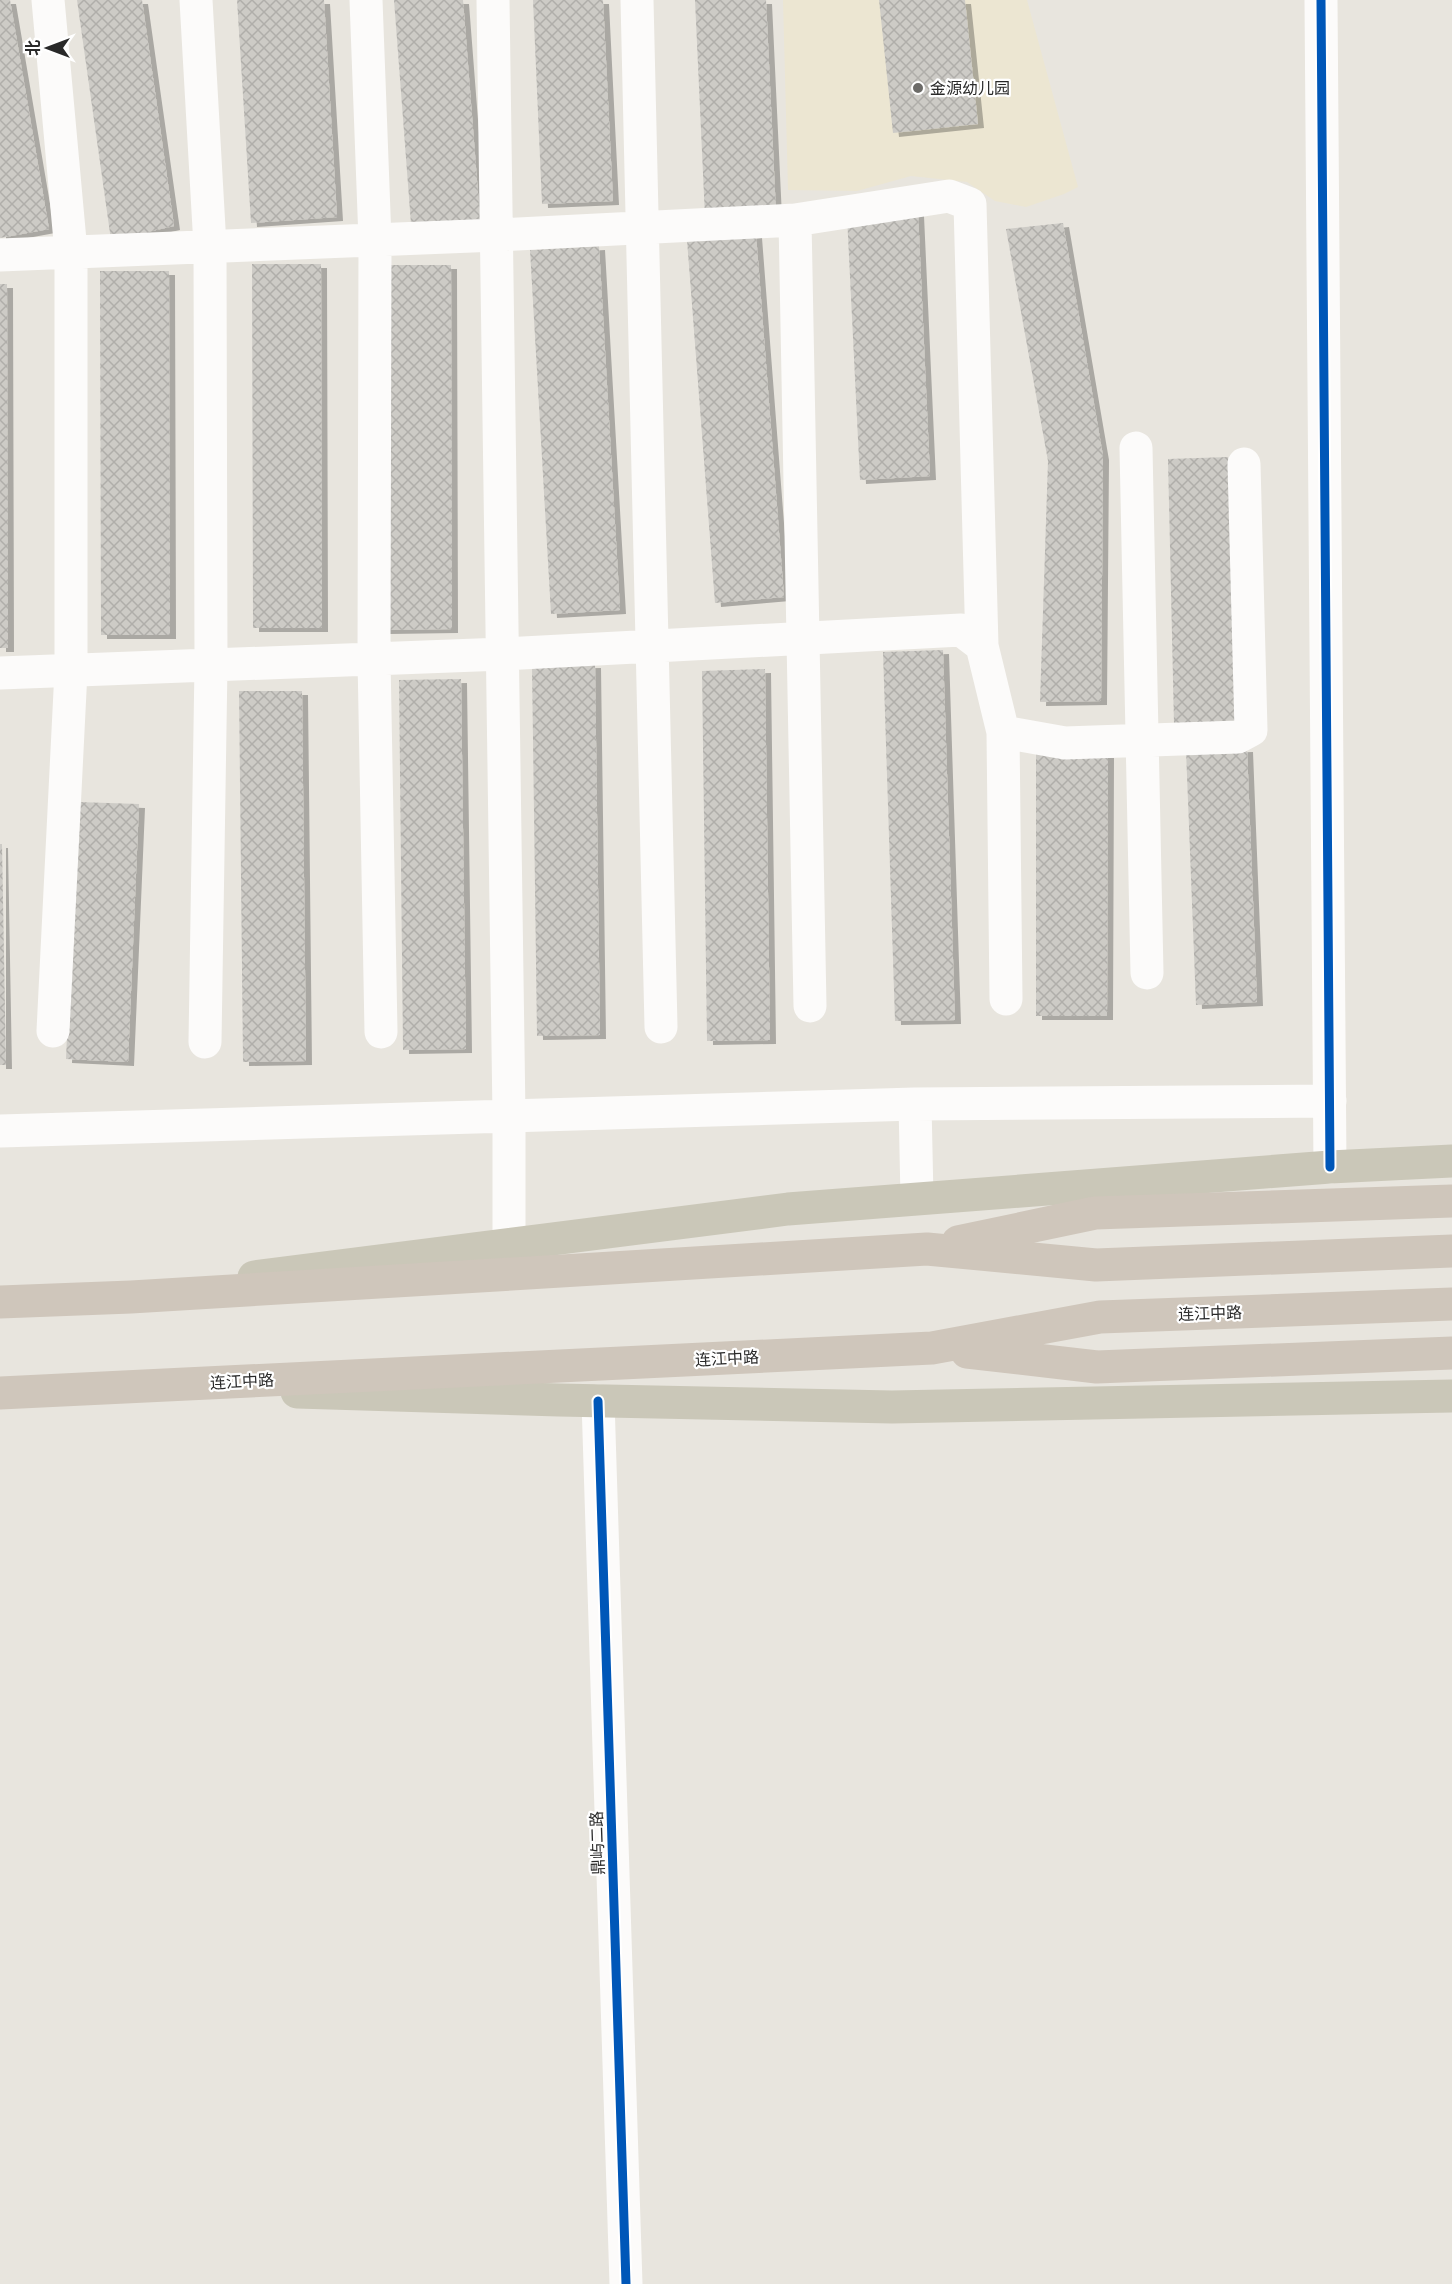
<svg xmlns="http://www.w3.org/2000/svg" width="1452" height="2284" font-family="'Nunito Sans','Noto Sans SC',sans-serif">
	<style>
		.education { fill: #ece6d2 }
		.building { fill: url(#building-cross-hatch); filter: url(#shadow) }
		.lines { fill: none; stroke-linecap: round; stroke-linejoin: round }
		.minor { stroke: #fcfbfa; stroke-width: 33 }
		.major { stroke: #cac7b8; stroke-width: 33 }
		.highway { stroke: #cfc6bb; stroke-width: 33 }
		.cycleway-casing { stroke: #fff; stroke-width: 13 }
		.cycleway { stroke: #0057b8; stroke-width: 9 }
		.poi-dot { fill: #6c6b68; stroke: #fff; stroke-width: 2 }
		.labels { text-anchor: middle; stroke-width: 4.5; stroke-linejoin: round; paint-order: stroke }
		.poi-label { font-size: 16px; fill: #292929; stroke: #fff; text-anchor: start }
		.street-label { font-size: 16px; fill: #292929; stroke: #fff }
	</style>
	<defs>
		<pattern id="building-cross-hatch" width="8" height="8" patternUnits="userSpaceOnUse" patternTransform="scale(1.5)"><rect width="8" height="8" fill="#cdcbc6"/><path d="M0 0l8 8M0 8l8-8" fill="none" stroke="#b0aeaa"/></pattern>
		<filter id="shadow"><feDropShadow dx="6" dy="4" stdDeviation="0" flood-color="#0004"/></filter>
	</defs>
	<rect width="100%" height="100%" fill="#e8e5de"/>
	<path class="education" d="M783,0H1027L1078,187L1064,194L1026,207L995,201L967,182L911,176L857,191L788,190Z"/>
	<path class="building" d="M0,0H10L49,229L0,238Z
		M77,0H142L174,226L111,240Z
		M237,0H324L337,217L251,223Z
		M394,0H463L480,219L411,224Z
		M533,0H603L613,201L542,204Z
		M695,0H766L776,213L705,217Z
		M879,0H965L978,124L893,133Z
		M918,212L930,476L860,480L847,216Z
		M1063,223L1103,456L1101,701L1040,702L1048,461L1006,229Z
		M756,234L784,597L715,603L687,240Z
		M599,246L620,610L551,614L530,250Z
		M252,264H321L322,628H253Z
		M382,265H451L452,629L383,630Z
		M100,271H169L170,635H101Z
		M0,284H7L8,648H0Z
		M1228,457L1235,722L1174,724L1168,459Z
		M943,650L955,1020L895,1021L883,652Z
		M595,664L600,1035L537,1036L532,665Z
		M765,669L770,1040L707,1041L702,671Z
		M461,679L466,1049L403,1050L399,680Z
		M239,691H302L306,1061L243,1062Z
		M1247,748L1257,1002L1196,1005L1186,750Z
		M1036,754H1108L1107,1016H1036Z
		M77,802L139,804L128,1062L66,1059Z
		M0,844H2L6,1065H0Z"/>
	<g class="lines">
		<path class="minor" d="M48,0L71,252V671L53,1031
			M196,0L210,246L211,665L205,1042
			M366,0L375,240L374,659L381,1032
			M493,0L509,1116V1244
			M637,0L661,1027
			M1321,0L1330,1167
			M795,220L810,1006
			M0,255L497,235L795,220L949,196L970,204L982,646
			M1136,448L1147,973
			M0,673L503,654L961,630L982,646L1003,732L1065,743L1238,737L1251,730L1244,464
			M1003,732L1006,999
			M915,1104L917,1198
			M0,1131L915,1104L1330,1101
			M598,1401L626,2284"/>
		<path class="major" d="M254,1277L788,1209L1330,1167L1452,1161
			M297,1392L559,1400L892,1407L1452,1396"/>
		<path class="highway" d="M958,1242L1095,1213L1452,1201
			M0,1302L131,1297L927,1249L1096,1265L1452,1251
			M967,1352L1097,1367L1452,1353
			M0,1393L932,1348L1100,1317L1452,1304"/>
		<g class="cycleway-casing">
			<path id="cycleway" d="M1321,0L1330,1167
				M598,1401L626,2284"/>
		</g>
		<use href="#cycleway" class="cycleway"/>
	</g>
	<circle class="poi-dot" cx="918" cy="88" r="6"/>
	<g class="labels">
		<g class="poi-label">
			<text x="930" y="94">金源幼儿园</text>
		</g>
		<g class="street-label">
			<text transform="translate(1210 1313) rotate(-2)" y="6">连江中路</text>
			<text transform="translate(727 1358) rotate(-3)" y="6">连江中路</text>
			<text transform="translate(242 1381) rotate(-3)" y="6">连江中路</text>
			<text transform="translate(597 1843) rotate(-92)" y="6">鼎屿二路</text>
		</g>
	</g>
	<g transform="translate(48 48) rotate(270)" stroke="#ffffff" stroke-width="4.5" paint-order="stroke">
	<path d="M0-4.5L10 22L0 15L-10 22Z" fill="#292929"/>
	<text y="-9" font-size="16" font-weight="bold" text-anchor="middle" fill="#292929">北</text>
	</g>
</svg>
